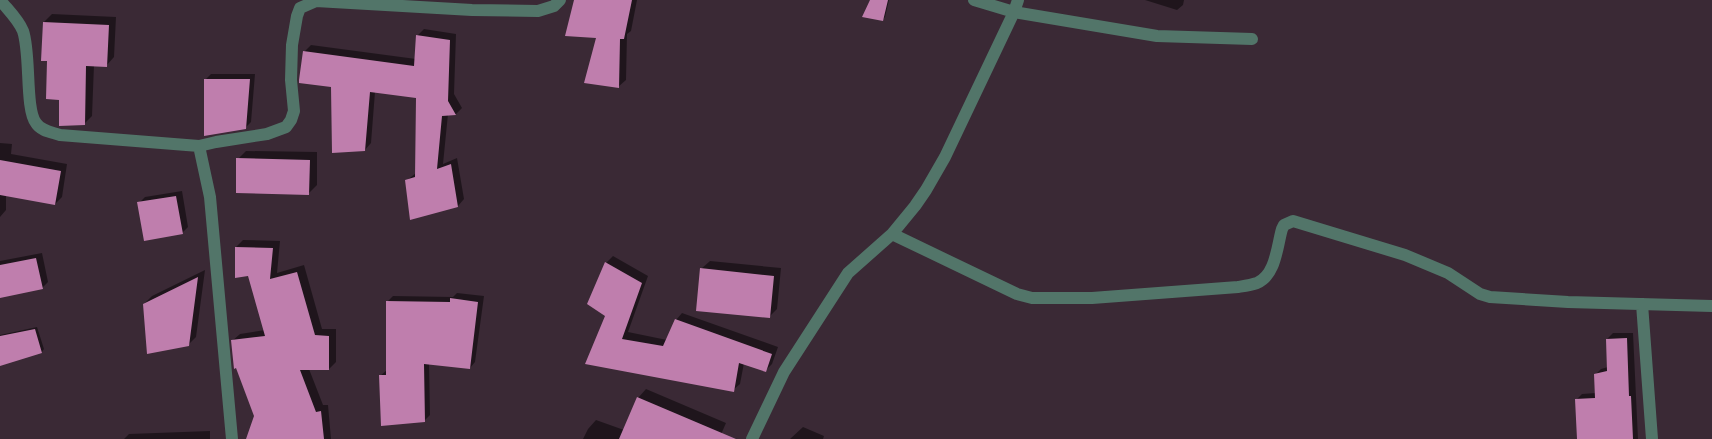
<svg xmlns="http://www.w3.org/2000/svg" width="1712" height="439" font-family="'Asap Condensed',sans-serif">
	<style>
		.shadow { fill: #0007 }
		.building { fill: #bf7ead }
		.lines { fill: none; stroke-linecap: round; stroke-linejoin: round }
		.minor { stroke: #527569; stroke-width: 12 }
	</style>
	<rect width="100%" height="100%" fill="#3a2935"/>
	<path class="shadow" d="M576,0H637L631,31L627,34L626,80L618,87L598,37Z
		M871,0H889L885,17L882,20Z
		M1145,0H1184L1183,5L1177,10Z
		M52,14L116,17L114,57L106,66L94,65L92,116L84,124L61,98L44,22Z
		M424,29L456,34L454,94L462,108L456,114H448L443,164L457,158L464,199L458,206L406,181L416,173L417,97L375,92L371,143L365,150L332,86L304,52L311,45L416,59L417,36Z
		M211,74H255L251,122L245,128L206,79Z
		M0,143L12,144L11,154L67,164L62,197L55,204L6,195V210L0,217Z
		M246,151L317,152V185L309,193L238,159Z
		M182,191L188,227L182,233L139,203L145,197Z
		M243,240L280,241L277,273L304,265L322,329H336V362L329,369H309L323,405H328L331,439H248L255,416L232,341L240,334L265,330L249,275L236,247Z
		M42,253L48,282L42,288L0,297V261Z
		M613,256L648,276L628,332L667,340L676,320L682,313L778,347L772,364L766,370L744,363L740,384L733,390L586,363L606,316L589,304L607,262Z
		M710,261L781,268L777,309L769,317L701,269Z
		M205,270L196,337L188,345L144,304L152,296Z
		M457,293L484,296L475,362L470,368L429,363L430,415L424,421L380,376L387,370L388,301L393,296L453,297Z
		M37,327L44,349L42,352L2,364L0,359V335Z
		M1613,333H1633L1638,439H1571H1578L1576,400L1582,394L1596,393L1595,375L1601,369L1608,367L1607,339Z
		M646,389L726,423L719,439H583L588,429L596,420L624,430L638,398Z
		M803,427L824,436L823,439H790Z
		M210,431V439H124L129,434Z"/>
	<path class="building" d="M574,0H632L624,39H620L619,88L584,83L596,38L565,36Z
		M870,0H888L883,21L862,17Z
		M43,22L109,25L107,67L86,66L85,125L59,126V100L46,99L47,61H41Z
		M416,35L450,40L448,101L456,115L442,116L437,169L451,164L458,207L410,220L405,180L415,177L416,98L370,92L365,151L332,153L331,87L299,83V80L303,51L414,66Z
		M204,79H250L246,129L204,136Z
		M236,158L310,160L309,195L236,193Z
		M0,160L61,171L55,205L0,195Z
		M176,196L183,234L144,241L137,202Z
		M235,247L273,248L270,279L297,272L315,335L329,336V370H300L316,412L321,411L324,439H246L254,416L236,368L234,369L231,340L265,336L248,276L235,278Z
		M36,258L43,289L0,298V265Z
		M605,262L642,283L622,339L663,346L675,319L772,354L766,372L739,363L734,392L585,364L605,316L587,304Z
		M700,268L774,276L770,318L696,311Z
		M198,277L189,346L147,354L143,304Z
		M450,298L478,302L470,369L424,364L425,422L381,426L379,375H386V301L450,302Z
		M35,329L42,353L0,366V336Z
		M1627,338L1629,396H1631L1633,439H1577L1575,399L1595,398L1594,374L1607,371L1606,339Z
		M637,397L736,439H619Z"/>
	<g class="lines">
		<path class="minor" d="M0,0C8,10 18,19 23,31C31,54 25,109 36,123C41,131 51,132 60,135L199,146L216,142L267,134L286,127L291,120L294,111L291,80L292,45L297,16L300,8L316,1L472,10L538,11L554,6L560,0
			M974,0L1014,12L1157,36L1252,39
			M199,146L210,197L232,439
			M892,234L1017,294L1032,298H1092L1238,287C1244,286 1251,285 1257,283C1276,275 1277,246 1282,229L1284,225L1293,221L1405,255L1448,273L1480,294L1490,297L1568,302L1712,306
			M1642,304L1652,439
			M752,439L784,372L848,273L892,234L915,206L926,190L945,157L1014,12L1018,0"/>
	</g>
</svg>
